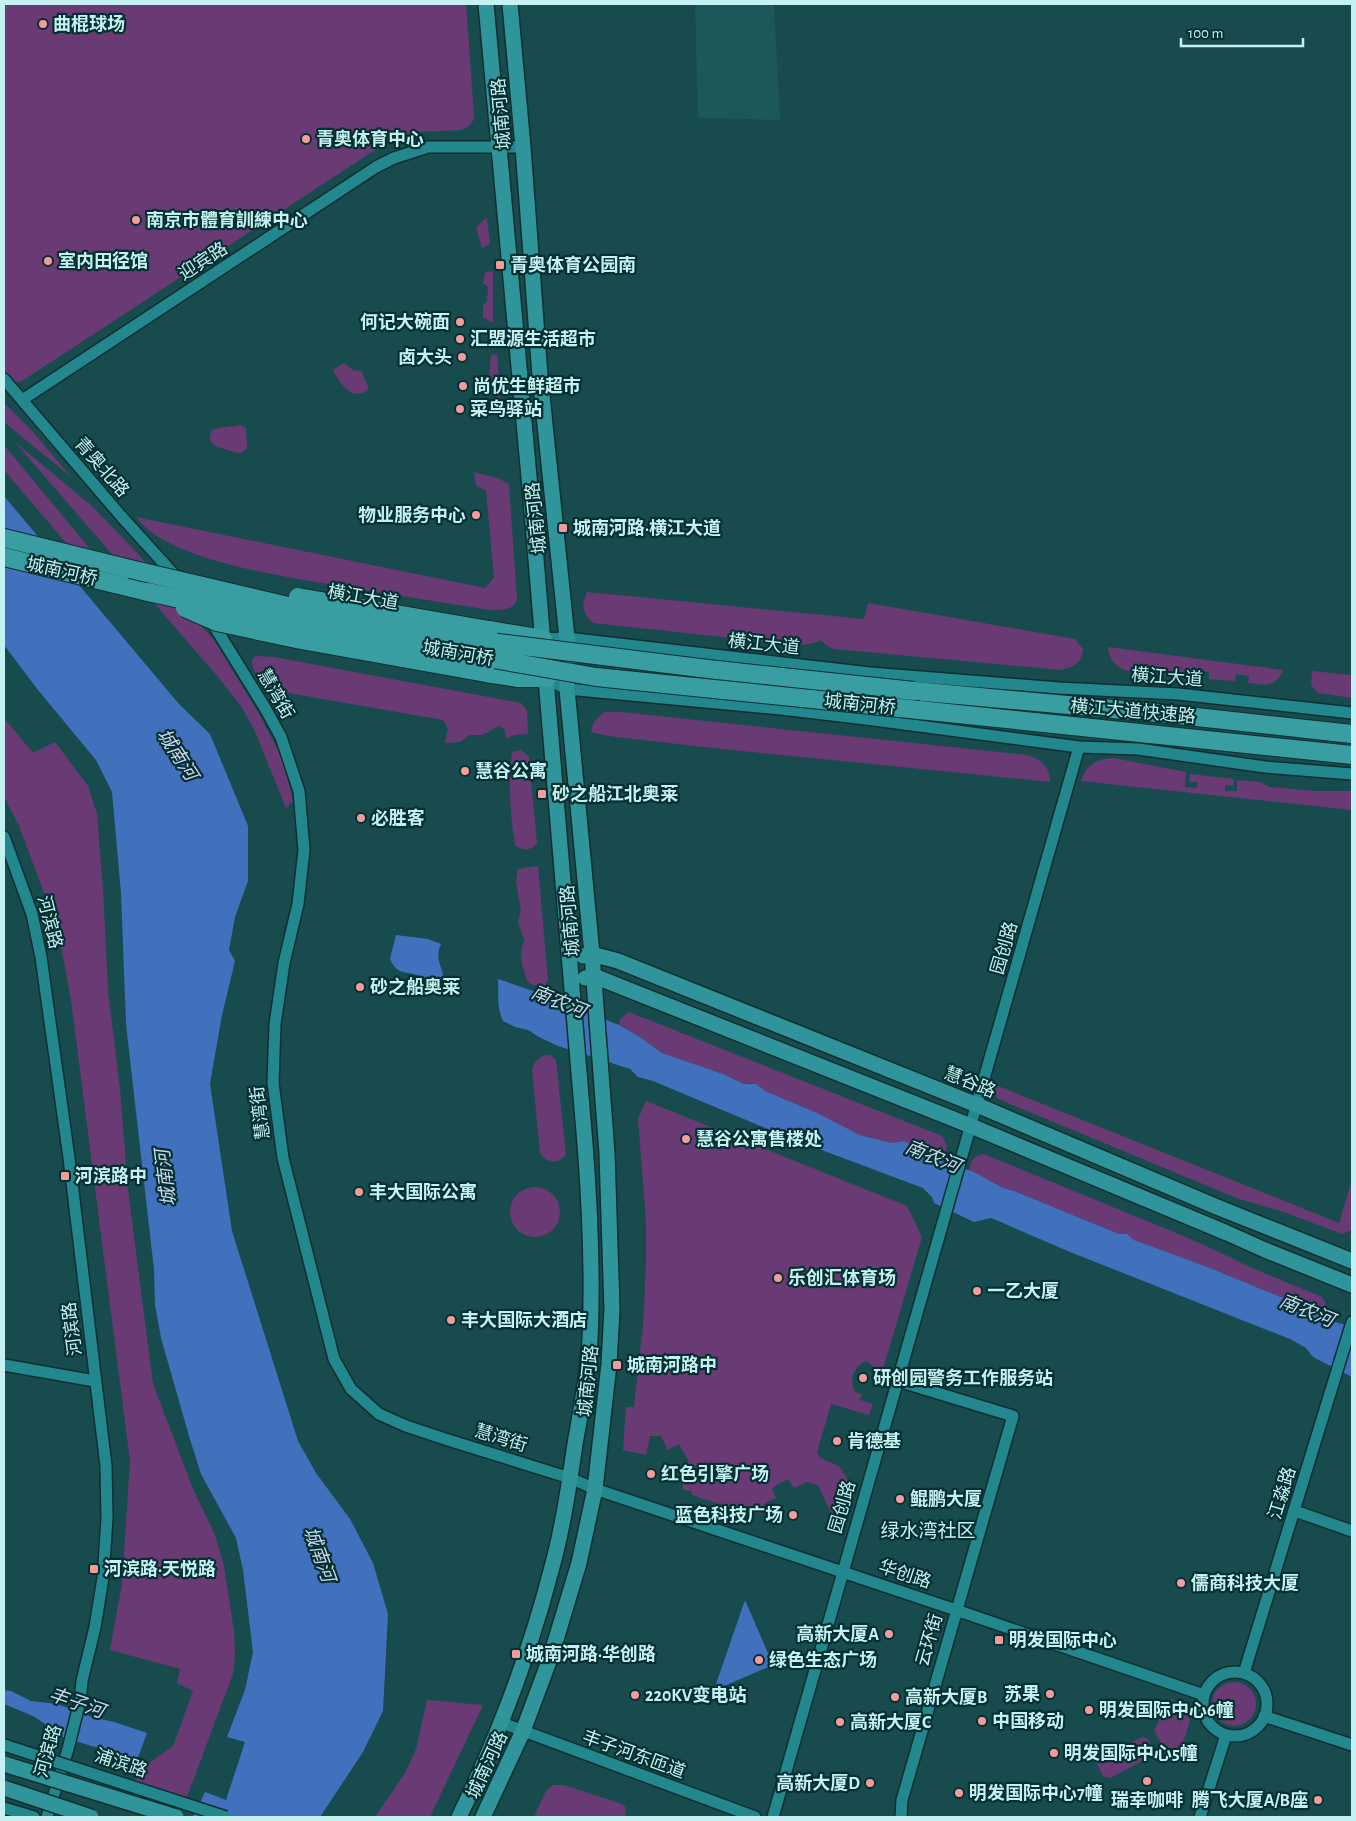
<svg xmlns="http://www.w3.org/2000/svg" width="1356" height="1821" font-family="'Alegreya Sans','Noto Sans SC',sans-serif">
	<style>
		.built { fill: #1c575a }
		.green { fill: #6a3a75 }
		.water { fill: #4170bd }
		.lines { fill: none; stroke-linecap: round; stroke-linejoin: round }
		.minor-casing { stroke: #112f30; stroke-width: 14 }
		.major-casing { stroke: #112f30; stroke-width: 18 }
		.highway-casing { stroke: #112f30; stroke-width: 20 }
		.minor { stroke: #22888d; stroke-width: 11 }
		.major { stroke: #30959a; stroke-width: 15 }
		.highway { stroke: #399ea2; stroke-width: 18 }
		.minor-bridge-casing { stroke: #112f30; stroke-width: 14; stroke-linecap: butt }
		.major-bridge-casing { stroke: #112f30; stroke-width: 18; stroke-linecap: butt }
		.highway-bridge-casing { stroke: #112f30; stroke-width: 20; stroke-linecap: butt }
		.minor-bridge { stroke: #22888d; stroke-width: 11 }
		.major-bridge { stroke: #30959a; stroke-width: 15 }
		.highway-bridge { stroke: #399ea2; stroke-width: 18 }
		.poi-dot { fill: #f59b9b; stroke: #053032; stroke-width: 2 }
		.labels { text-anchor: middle; stroke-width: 4.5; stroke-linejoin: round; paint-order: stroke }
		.poi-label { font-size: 18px; font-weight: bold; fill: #c5f1f2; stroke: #053032; text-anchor: start }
		.street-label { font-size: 18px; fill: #c5f1f2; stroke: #053032 }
		.water-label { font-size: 19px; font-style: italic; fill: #cad7ec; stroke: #053032 }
		.neighbourhood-label { font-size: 19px; fill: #c5f1f2; stroke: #053032 }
	</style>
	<rect width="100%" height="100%" fill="#184b4e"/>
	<path class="built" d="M695,4H774L780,120L698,118Z"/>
	<path class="green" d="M4,4H466L474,115L473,121L468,127L461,130L419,132L381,146L22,381C14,383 10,382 4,378Z
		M487,217L490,244L482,248L476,227Z
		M493,271V323L483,317V305L487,301L488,287L483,283L485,272Z
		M497,354L500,399L488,393L491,355Z
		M344,363L353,370L361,371L369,388C354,404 339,383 333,370Z
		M4,403L33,432L71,477L4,422Z
		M241,425L246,428L247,448C245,450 243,452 240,453C237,453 231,451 228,450C216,447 204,443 213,429Z
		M15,442L94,508L139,555L214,640L259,714L283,760L293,801L286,808L254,729L241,706L218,677Z
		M4,445L90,549L68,545L4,470Z
		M474,472L497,478L509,484L517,600C512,611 501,610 490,610C446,603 402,596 358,589C303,579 170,564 136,517L485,588L494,578L486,491L476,485Z
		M587,592L864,619L868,603L1075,639L1083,649C1081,664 1075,666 1061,670L834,649L827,646L821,640C814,644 801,646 793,644C785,643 786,641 777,643L593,623C582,612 581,606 587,592Z
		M1108,647L1283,670C1276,688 1265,685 1248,683L1249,676L1236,674L1235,681L1209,679V672L1197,671L1196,677L1128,671C1116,668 1109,660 1108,647Z
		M256,656L274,657L521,703L527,711L528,734L514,735L506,739L505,730L499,726L482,735H469L460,742L445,743L448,729L443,720L283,692L271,697C266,689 252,670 252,663C252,658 253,658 256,656Z
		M1312,671L1352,675V698L1318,693L1311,685Z
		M605,712H621L1027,755C1041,759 1050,766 1050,782L713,748L608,736L591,732C593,723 596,717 605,712Z
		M4,718L33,753L55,742L88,786L97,814L103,890L108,991L120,1089L128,1190L153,1384L193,1489L215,1535L224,1566L234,1632L235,1654L233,1674L187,1797L134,1782L141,1769L173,1746L193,1691L177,1683L180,1669L110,1650L122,1584L130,1461L71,1000L58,930L19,826L4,797Z
		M521,750L529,757L537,844C530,851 523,851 515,845C510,814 508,783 512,752Z
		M1113,758L1186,772L1185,787L1197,788V782H1189L1190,774L1234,779L1233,786L1225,785V791H1237V780L1260,782L1270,787L1315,791H1352V810L1081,781C1086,765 1097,759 1113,758Z
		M538,866L548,980L545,985L539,986L532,985L527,981L522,964L521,951L524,940L518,922L521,910L516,882L518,869Z
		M629,1012L942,1136L947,1145L944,1161L915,1152L904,1141L891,1143L860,1135L815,1112L765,1091L752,1083L744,1084L723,1074L662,1053L640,1037L619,1025L620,1019Z
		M545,1055H550L556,1060L566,1154C559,1165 547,1163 540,1153L532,1070C534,1062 537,1059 545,1055Z
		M993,1084L1339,1223L1352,1180V1230L1342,1234L1281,1211L1239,1199L1003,1101L997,1098Z
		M646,1101L907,1206L922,1237L881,1376L875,1372L872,1365L866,1361C853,1366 848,1382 856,1393L862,1394L860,1400L873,1404L869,1415L831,1404L817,1452L820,1458L839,1466L849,1482L841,1516L831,1513L818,1485L807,1482L794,1488L788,1479L772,1488L776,1498L765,1503L761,1514L750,1511L749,1514L692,1495V1492L682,1489L684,1481L678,1468L689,1462L679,1444L668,1450L661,1436H650L646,1455L623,1450L626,1407H634L643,1326L646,1262V1221L638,1119Z
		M984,1154L1181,1235L1217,1251L1252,1268L1322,1297C1328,1304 1326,1310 1323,1318L1310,1309L1205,1266L1134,1240L1127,1234H1119L1014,1191L1003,1188L969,1170C971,1160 974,1156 984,1154Z
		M510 1212a25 25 0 1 1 50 0a25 25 0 1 1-50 0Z
		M1212 1704a22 22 0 1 1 44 0a22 22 0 1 1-44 0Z
		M1170,1699L1182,1704L1190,1720L1182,1746L1168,1751L1164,1750L1154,1730Z
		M427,1700L483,1705L430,1817H375L405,1773L416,1749Z
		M1142,1737L1148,1739L1154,1750L1150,1757L1110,1778L1103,1776L1096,1762L1097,1760Z
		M553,1785H564L622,1804L626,1808L625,1817H534L546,1791Z"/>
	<path class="water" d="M4,496L179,704L210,734L248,826V881L235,917L229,950L235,961L222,1015L210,1084L232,1231L298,1441L316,1473L350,1519L373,1563L388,1614L383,1711L363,1752L320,1817H193L205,1792L226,1800L245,1742L227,1737L245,1690L253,1652L243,1570L236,1538L201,1474L189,1436L161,1338L155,1305L154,1270L126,1024L121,893L112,792L96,760L38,690L4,645Z
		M396,935L428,939L441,944C431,965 453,973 438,991C434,986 429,979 423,977C407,970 398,977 390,959Z
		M498,979L536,992L619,1025L640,1037L662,1053L723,1074L744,1084H756L765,1091L815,1112L860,1135L891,1143L904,1141L909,1144L915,1152L974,1172L1003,1188L1014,1191L1119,1234H1127L1134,1240L1205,1266L1310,1309L1325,1319L1352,1327V1377L1313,1357L1306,1348L1290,1339L1070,1252L991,1218L974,1222L934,1203L932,1197L923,1188L787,1137L653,1081L638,1077L630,1069L558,1046L539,1037L528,1030L515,1027L503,1021C496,1005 499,995 498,979Z
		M745,1600L773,1665L724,1686L716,1684Z
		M4,1690L11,1691L31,1701L57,1704L92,1717L114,1722L147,1733L137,1760L56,1735L45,1724L33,1716L4,1704Z"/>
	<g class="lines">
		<g class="minor-casing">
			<path id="minor" d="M4,379L121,516L178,579
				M22,400L376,167L394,158L428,147H523
				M210,619L265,708L281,737L299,791L304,850L298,904L284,963L275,1024L273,1083L283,1158L334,1359L351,1389L379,1414L406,1426L445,1439L570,1478L595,1489L956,1610L1204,1695
				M538,639L567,638L870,673L1059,688L1178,694L1352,713
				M542,677L567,689L781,709L866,719L1079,747L1138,749L1265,767L1352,774
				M4,837L32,914L41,957L69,1158L106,1466L107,1518L103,1578L95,1627L82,1681L80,1701L68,1749L47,1817
				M4,1365L95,1381
				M898,1381L1013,1416L902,1800L901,1817
				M1295,1511L1352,1531
				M1203 1704a32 32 0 1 1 64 0a32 32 0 1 1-64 0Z
				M1244,1673L1352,1322
				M1264,1716L1352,1745
				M502,1723L755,1817
				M4,1808L34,1817
				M773,1817C872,1460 978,1104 1079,747
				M1200,1817L1226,1735"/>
		</g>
		<g class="major-casing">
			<path id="major" d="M583,956L592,954L618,961L977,1105L1217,1207L1352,1261
				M585,978L594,976L971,1126L1227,1233L1265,1250L1352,1285
				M459,1817C498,1737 530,1653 552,1567C563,1527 569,1485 575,1444C581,1410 588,1375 590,1340C593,1275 590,1209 585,1144L530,488L486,4
				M483,1817L523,1731L551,1656L579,1563L595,1489L609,1364L612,1309L607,1153L592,954L567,689V638L540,376L523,147L510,4"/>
		</g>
		<g class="highway-casing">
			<path id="highway" d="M4,538L130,569
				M4,557L148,592
				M489,630L543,639
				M486,673L518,678H547
				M914,691L1178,715L1352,734
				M919,710L1352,755"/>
		</g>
		<use href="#minor" class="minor"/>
		<use href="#major" class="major"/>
		<use href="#highway" class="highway"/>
		<g class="minor-bridge-casing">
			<path id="minor-bridge" d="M4,1745L226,1817"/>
		</g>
		<g class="major-bridge-casing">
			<path id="major-bridge" d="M4,1764L176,1817
				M4,1788L91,1817"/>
		</g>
		<g class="highway-bridge-casing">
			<path id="highway-bridge" d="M130,569L343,619L450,637L708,669L914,691
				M148,592L283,622L596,677L919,710
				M298,597L489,630
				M185,608L217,622L301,640L486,673"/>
		</g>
		<use href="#minor-bridge" class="minor-bridge"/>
		<use href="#major-bridge" class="major-bridge"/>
		<use href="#highway-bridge" class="highway-bridge"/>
	</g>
	<g class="poi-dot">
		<circle cx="43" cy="24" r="5"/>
		<circle cx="306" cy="139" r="5"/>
		<circle cx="136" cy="220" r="5"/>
		<circle cx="48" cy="261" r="5"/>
		<rect x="495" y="260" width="10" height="10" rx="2.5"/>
		<circle cx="460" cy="322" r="5"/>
		<circle cx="460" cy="339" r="5"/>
		<circle cx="462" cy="357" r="5"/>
		<circle cx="463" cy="386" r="5"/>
		<circle cx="460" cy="409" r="5"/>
		<circle cx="476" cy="515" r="5"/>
		<rect x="558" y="523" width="10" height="10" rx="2.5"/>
		<circle cx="465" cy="771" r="5"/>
		<rect x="537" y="789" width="10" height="10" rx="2.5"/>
		<circle cx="361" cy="818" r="5"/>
		<circle cx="360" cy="987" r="5"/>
		<circle cx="686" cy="1139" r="5"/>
		<rect x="60" y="1171" width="10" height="10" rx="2.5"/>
		<circle cx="359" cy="1192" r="5"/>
		<circle cx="778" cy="1278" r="5"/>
		<circle cx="977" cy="1291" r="5"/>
		<circle cx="451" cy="1320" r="5"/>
		<rect x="612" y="1360" width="10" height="10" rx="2.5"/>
		<circle cx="863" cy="1378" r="5"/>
		<circle cx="837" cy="1441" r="5"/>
		<circle cx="651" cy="1474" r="5"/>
		<circle cx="900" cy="1499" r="5"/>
		<circle cx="793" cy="1515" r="5"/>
		<rect x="89" y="1564" width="10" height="10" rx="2.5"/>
		<circle cx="1181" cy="1583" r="5"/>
		<circle cx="889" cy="1634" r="5"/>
		<rect x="994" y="1635" width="10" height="10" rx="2.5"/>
		<rect x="511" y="1649" width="10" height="10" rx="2.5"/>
		<circle cx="759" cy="1660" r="5"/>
		<circle cx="1050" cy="1694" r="5"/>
		<circle cx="635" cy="1695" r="5"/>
		<circle cx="895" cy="1697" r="5"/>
		<circle cx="1089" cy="1710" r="5"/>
		<circle cx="982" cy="1721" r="5"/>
		<circle cx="840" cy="1722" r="5"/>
		<circle cx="1054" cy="1753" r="5"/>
		<circle cx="1147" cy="1781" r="5"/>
		<circle cx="870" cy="1783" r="5"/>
		<circle cx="959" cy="1793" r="5"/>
		<circle cx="1318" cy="1800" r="5"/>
	</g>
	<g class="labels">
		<g class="poi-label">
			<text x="53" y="30">曲棍球场</text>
			<text x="316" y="145">青奥体育中心</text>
			<text x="146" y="226">南京市體育訓練中心</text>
			<text x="58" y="267">室内田径馆</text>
			<text x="510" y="271">青奥体育公园南</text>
			<text x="450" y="328" text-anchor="end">何记大碗面</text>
			<text x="470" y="345">汇盟源生活超市</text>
			<text x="452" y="363" text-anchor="end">卤大头</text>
			<text x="473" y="392">尚优生鲜超市</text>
			<text x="470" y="415">菜鸟驿站</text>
			<text x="466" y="521" text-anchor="end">物业服务中心</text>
			<text x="573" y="534">城南河路·横江大道</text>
			<text x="475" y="777">慧谷公寓</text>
			<text x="552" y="800">砂之船江北奥莱</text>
			<text x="371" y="824">必胜客</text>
			<text x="370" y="993">砂之船奥莱</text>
			<text x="696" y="1145">慧谷公寓售楼处</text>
			<text x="75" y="1182">河滨路中</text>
			<text x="369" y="1198">丰大国际公寓</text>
			<text x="788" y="1284">乐创汇体育场</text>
			<text x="987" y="1297">一乙大厦</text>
			<text x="461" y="1326">丰大国际大酒店</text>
			<text x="627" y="1371">城南河路中</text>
			<text x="873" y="1384">研创园警务工作服务站</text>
			<text x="847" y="1447">肯德基</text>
			<text x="661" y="1480">红色引擎广场</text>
			<text x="910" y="1505">鲲鹏大厦</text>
			<text x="783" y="1521" text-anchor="end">蓝色科技广场</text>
			<text x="104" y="1575">河滨路·天悦路</text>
			<text x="1191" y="1589">儒商科技大厦</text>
			<text x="879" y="1640" text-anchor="end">高新大厦A</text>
			<text x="1009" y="1646">明发国际中心</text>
			<text x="526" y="1660">城南河路·华创路</text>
			<text x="769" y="1666">绿色生态广场</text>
			<text x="1040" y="1700" text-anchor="end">苏果</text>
			<text x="645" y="1701">220KV变电站</text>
			<text x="905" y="1703">高新大厦B</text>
			<text x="1099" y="1716">明发国际中心6幢</text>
			<text x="992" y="1727">中国移动</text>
			<text x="850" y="1728">高新大厦C</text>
			<text x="1064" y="1759">明发国际中心5幢</text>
			<text x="860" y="1789" text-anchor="end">高新大厦D</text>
			<text x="969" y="1799">明发国际中心7幢</text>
			<text x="1147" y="1806" text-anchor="middle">瑞幸咖啡</text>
			<text x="1308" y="1806" text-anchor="end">腾飞大厦A/B座</text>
		</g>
		<g class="street-label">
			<text transform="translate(501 114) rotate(-95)" y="6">城南河路</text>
			<text transform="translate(203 261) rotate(-33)" y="6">迎宾路</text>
			<text transform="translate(102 467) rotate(49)" y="6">青奥北路</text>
			<text transform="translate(536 518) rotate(-96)" y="6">城南河路</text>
			<text transform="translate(62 571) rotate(13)" y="6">城南河桥</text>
			<text transform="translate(363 597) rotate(10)" y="6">横江大道</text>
			<text transform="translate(764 644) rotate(6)" y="6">横江大道</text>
			<text transform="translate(458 653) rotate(10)" y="6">城南河桥</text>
			<text transform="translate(1167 677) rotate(4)" y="6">横江大道</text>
			<text transform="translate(276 694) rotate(60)" y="6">慧湾街</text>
			<text transform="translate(860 704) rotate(6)" y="6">城南河桥</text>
			<text transform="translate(1133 711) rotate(5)" y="6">横江大道快速路</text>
			<text transform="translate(570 921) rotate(-95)" y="6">城南河路</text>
			<text transform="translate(50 922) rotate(76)" y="6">河滨路</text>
			<text transform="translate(1004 948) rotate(-74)" y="6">园创路</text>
			<text transform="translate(970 1082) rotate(22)" y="6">慧谷路</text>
			<text transform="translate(260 1113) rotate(-97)" y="6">慧湾街</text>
			<text transform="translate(72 1329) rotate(-97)" y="6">河滨路</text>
			<text transform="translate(588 1381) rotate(-84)" y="6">城南河路</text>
			<text transform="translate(501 1438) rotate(17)" y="6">慧湾街</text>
			<text transform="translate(1282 1493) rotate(-73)" y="6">江淼路</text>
			<text transform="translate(842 1507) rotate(-74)" y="6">园创路</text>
			<text transform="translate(905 1574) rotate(18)" y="6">华创路</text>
			<text transform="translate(929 1640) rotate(-74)" y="6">云环街</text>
			<text transform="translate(48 1751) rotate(-74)" y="6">河滨路</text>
			<text transform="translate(634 1754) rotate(20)" y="6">丰子河东匝道</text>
			<text transform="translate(121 1763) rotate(18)" y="6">浦滨路</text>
			<text transform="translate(487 1765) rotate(-65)" y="6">城南河路</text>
		</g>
		<g class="water-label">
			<text transform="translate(178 754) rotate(57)" y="7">城南河</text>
			<text transform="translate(559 1001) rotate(22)" y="7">南农河</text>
			<text transform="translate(933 1156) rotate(22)" y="7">南农河</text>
			<text transform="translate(165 1178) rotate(-97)" y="7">城南河</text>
			<text transform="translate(1307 1310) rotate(22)" y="7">南农河</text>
			<text transform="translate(320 1554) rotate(70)" y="7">城南河</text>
			<text transform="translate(77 1702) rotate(19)" y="7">丰子河</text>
		</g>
		<g class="neighbourhood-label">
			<text x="928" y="1537">绿水湾社区</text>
		</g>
	</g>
	<rect width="1356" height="1821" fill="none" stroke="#c5f1f2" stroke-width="10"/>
	<path d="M1181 38v8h122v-8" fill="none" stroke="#c5f1f2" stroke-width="2.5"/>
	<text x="1188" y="38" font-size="15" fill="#c5f1f2" stroke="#053032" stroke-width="4" paint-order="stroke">100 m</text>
</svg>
